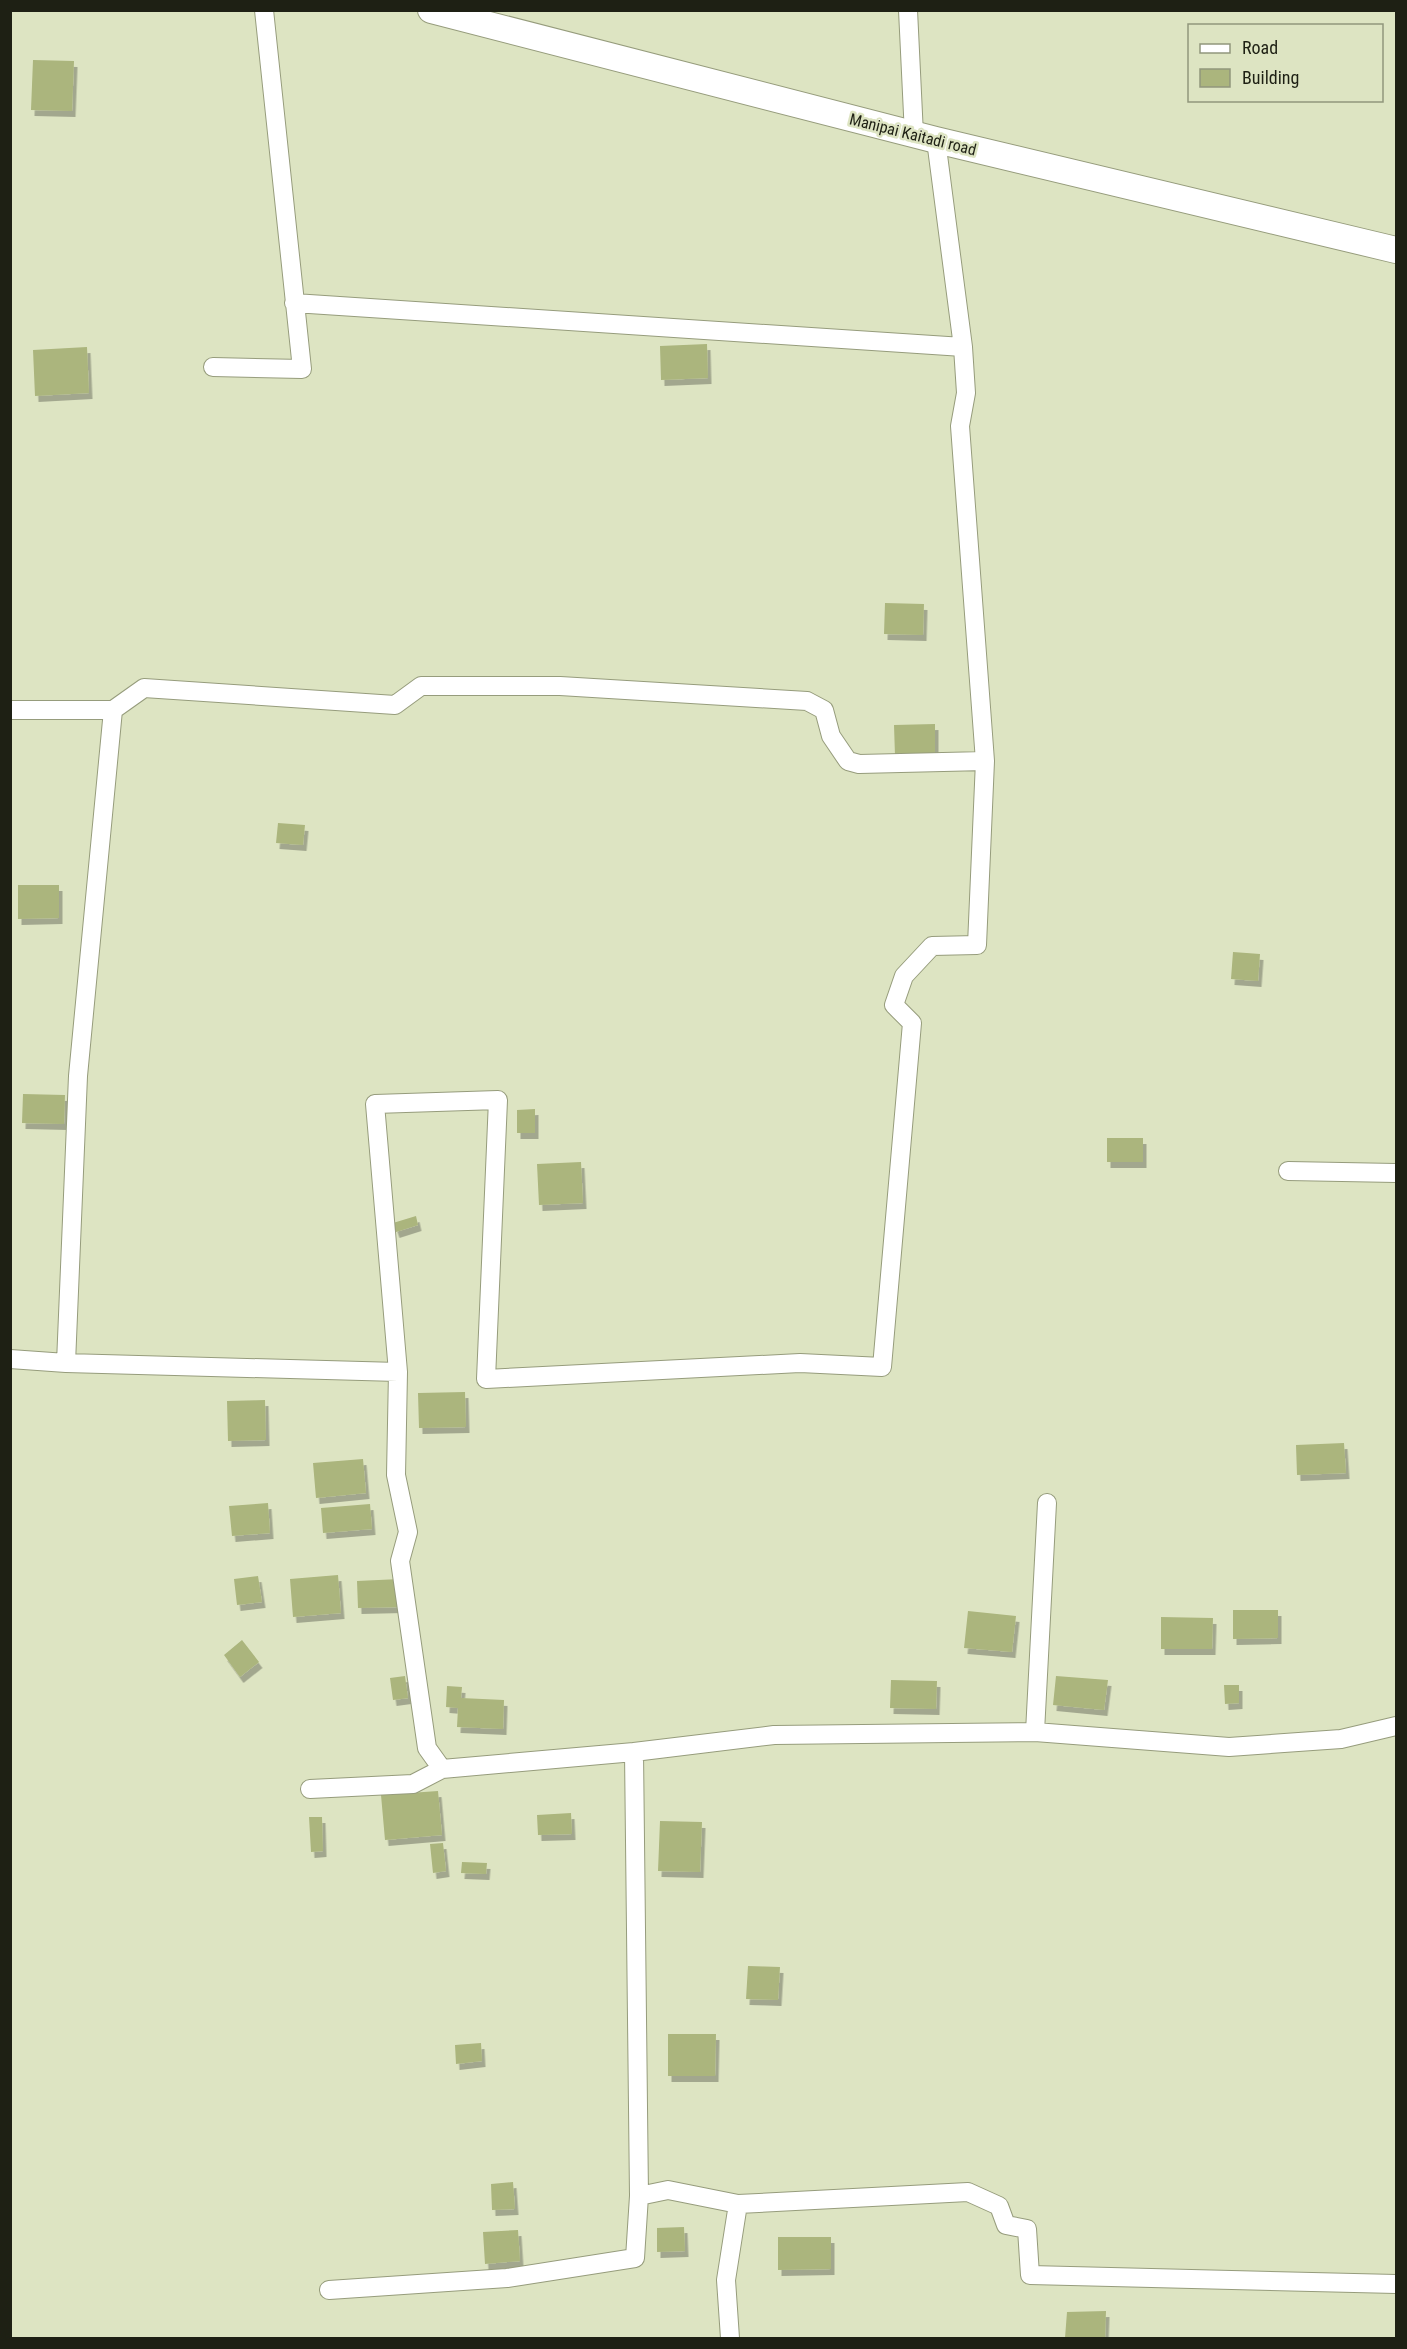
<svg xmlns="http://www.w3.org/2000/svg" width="1407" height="2349" font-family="'Roboto Condensed',sans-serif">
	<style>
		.building { fill: #abb57d; filter: url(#shadow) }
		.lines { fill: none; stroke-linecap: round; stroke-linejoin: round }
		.street-casing { stroke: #969c7c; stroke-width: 20 }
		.secondary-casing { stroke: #969c7c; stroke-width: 28 }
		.street { stroke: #fff; stroke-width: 18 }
		.secondary { stroke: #fff; stroke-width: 26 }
		.labels { text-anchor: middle; stroke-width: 5; stroke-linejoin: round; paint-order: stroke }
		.street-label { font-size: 16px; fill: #1e2014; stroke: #dde4c2 }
	</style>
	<defs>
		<filter id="shadow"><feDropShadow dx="3.5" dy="6" stdDeviation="0" flood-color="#0004"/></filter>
	</defs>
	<rect width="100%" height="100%" fill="#dde4c2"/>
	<path class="building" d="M33,60L74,61L72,111L31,110Z
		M707,344L708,378L661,380L660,346Z
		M87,347L89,393L35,396L33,350Z
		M885,603L924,604L923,635L884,634Z
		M935,724V756H895L894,725Z
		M278,823L305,825L303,845L276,843Z
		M18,885H59V918L18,919Z
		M1233,952L1260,954L1258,981L1231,979Z
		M23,1094L65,1095L64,1124L22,1123Z
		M535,1109V1133H517V1110Z
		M1107,1138H1143V1162H1107Z
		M581,1162L583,1203L539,1205L537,1164Z
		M416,1216L418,1225L396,1232L393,1223Z
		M465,1392L466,1427L419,1428L418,1393Z
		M265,1400L266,1440L228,1441L227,1401Z
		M1344,1443L1346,1473L1297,1475L1296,1445Z
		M363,1459L366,1493L316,1498L313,1463Z
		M268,1503L270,1533L232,1536L229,1506Z
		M370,1504L372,1529L323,1533L321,1508Z
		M338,1575L341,1613L293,1617L290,1579Z
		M258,1576L262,1602L237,1605L234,1579Z
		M400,1579V1607L358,1608L357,1581Z
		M1233,1610H1278V1638L1233,1639Z
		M968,1611L1016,1616L1012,1652L964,1648Z
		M1161,1617L1213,1618L1212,1649H1161Z
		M242,1640L259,1662L240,1677L224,1655Z
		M405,1676L408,1698L393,1700L390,1678Z
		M1056,1676L1108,1680L1104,1710L1053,1705Z
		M891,1680L937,1681L936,1709L890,1708Z
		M1224,1685H1239V1703L1225,1704Z
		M447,1686L462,1687L461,1698L504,1700L503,1729L457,1727L458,1708L446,1707Z
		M438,1791L442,1835L385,1840L381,1795Z
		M571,1813L572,1834L538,1835L537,1815Z
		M309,1817H322L323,1851L311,1852Z
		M660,1821L702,1822L700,1872L658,1871Z
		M443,1843L446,1871L433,1873L430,1844Z
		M462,1862L487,1863L486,1874L461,1873Z
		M748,1966L780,1967L778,2000L746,1999Z
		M668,2034H716L715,2076H668Z
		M481,2043L482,2061L456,2064L455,2045Z
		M513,2182L515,2209L492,2210L491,2184Z
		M684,2227L685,2251L657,2252V2228Z
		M518,2230L520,2261L485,2264L483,2232Z
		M778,2237H831V2269L778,2270Z
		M1106,2311L1105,2338H1065L1067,2312Z"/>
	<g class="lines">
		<g class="street-casing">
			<path id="street" d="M908,10L914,135
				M294,303L963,347L936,140
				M213,367L302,369L264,10
				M10,710H113
				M1288,1171L1396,1173
				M10,1359L66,1363
				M398,1372L66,1363L78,1076L113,710L144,688L395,705L421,686H560L807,701L824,710L831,736L848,761L859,764L985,761
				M1035,1732L1047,1503
				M442,1769L427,1748L400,1561L408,1532L396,1475L398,1372L375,1104L498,1100L486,1379L800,1363L882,1367L912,1023L894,1005L904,976L932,946L977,945L985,761L960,426L966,393L963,347
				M310,1789L413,1784L442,1769L634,1752
				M639,2196L668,2190L738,2204
				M329,2290L507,2278L635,2258L639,2196L634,1752L774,1735L1035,1732L1229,1747L1341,1739L1396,1726
				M730,2338L726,2280L738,2204L968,2192L999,2206L1006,2225L1027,2229L1030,2275L1396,2284"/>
		</g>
		<g class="secondary-casing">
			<path id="secondary" d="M431,10L936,140L1396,250"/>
		</g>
		<use href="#street" class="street"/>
		<use href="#secondary" class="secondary"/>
	</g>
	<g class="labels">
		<g class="street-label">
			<text transform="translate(913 134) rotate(14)" y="6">Manipai Kaitadi road</text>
		</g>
	</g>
	<rect width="1407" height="2349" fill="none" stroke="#1e2014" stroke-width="24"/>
	<rect x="1188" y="24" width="195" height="78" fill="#dde4c2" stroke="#91967c" stroke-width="1.5"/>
	<rect x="1200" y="44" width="30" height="9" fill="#ffffff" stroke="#91967c" stroke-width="1.5"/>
	<text x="1242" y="54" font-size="18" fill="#1e2014">Road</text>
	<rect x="1200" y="69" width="30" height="18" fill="#abb57d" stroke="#91967c" stroke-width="1.5"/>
	<text x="1242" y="84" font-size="18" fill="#1e2014">Building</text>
</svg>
